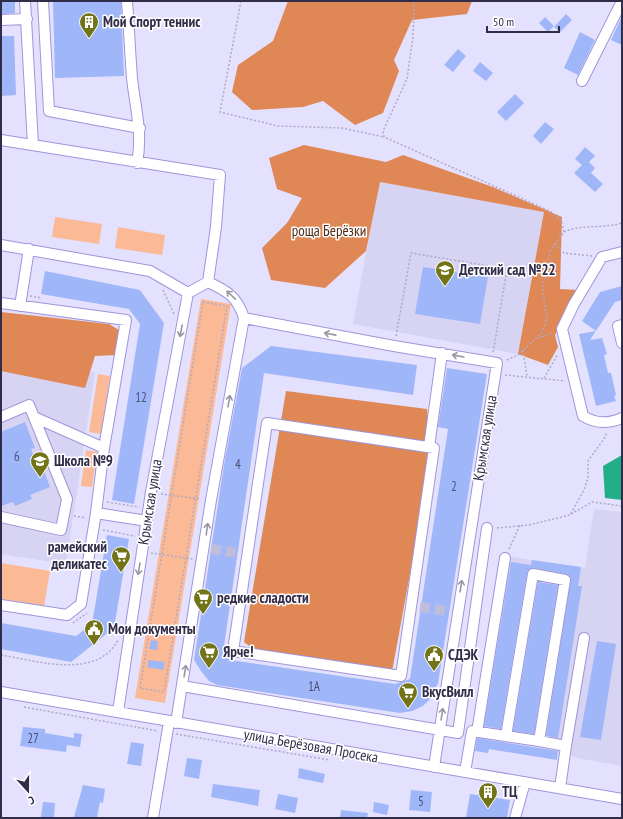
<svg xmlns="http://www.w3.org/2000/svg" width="623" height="819" font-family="'PT Sans Narrow',sans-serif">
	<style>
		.built { fill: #d6d3f3 }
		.green { fill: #fbb995 }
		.forest { fill: #df8755 }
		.water { fill: #22ae89 }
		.building { fill: #9fb6f9 }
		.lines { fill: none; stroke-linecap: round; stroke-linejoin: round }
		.minor-tunnel { stroke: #c0bddb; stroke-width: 10; stroke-dasharray: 10 5; stroke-linecap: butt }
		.minor-casing { stroke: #9e95da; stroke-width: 12 }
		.path { stroke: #ada9c7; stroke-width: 1.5; stroke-dasharray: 2 2; stroke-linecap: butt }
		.minor { stroke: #fff; stroke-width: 10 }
		.oneway { stroke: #9896a4 }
		.labels { text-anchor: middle; stroke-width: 3; stroke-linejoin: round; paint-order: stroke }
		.number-label { font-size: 13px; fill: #4c4f75 }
		.poi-label { font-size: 15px; font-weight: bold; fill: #312d49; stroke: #fff; text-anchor: start }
		.park-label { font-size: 15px; fill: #4f2b16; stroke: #fff }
		.street-label { font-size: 15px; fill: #312d49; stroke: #fff }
	</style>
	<rect width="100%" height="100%" fill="#e4e1ff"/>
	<path class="built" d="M379,182L544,212L518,354L353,324Z
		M1,357L95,372L66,564L1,554Z
		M594,509L622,512V766L577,758L570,754L571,744L473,729L500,555L585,568Z"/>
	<path class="green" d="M55,217L102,224L99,244L52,237Z
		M118,227L165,235L162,255L115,248Z
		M201,299L231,304L165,703L135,698Z
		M98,374L110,376L101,434L89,432Z
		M86,450L97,452L92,487L81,486Z
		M1,563L50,571L44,606L1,599Z"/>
	<path class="forest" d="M288,1H472L467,14L412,20L394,60L399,71L383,113L355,125L323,101L303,107L252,110L232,92L238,65L273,41Z
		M304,145L386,162L403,155L493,187L562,217L560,289L578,290L555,335L558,347L548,365L518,354L544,212L380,182L366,251L325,288L271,280L262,248L287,223L302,198L277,189L269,158Z
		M1,312L109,324L119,330L117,355L95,356L85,388L1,371Z
		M286,391L427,409L430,450L426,486L392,672L261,655L244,642Z"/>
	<path class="water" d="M622,455V500L605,498L603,466Z"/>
	<path class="building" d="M1,1H15V13L1,14Z
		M53,1H121L124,76L55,78Z
		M566,14L572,20L560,32L554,27Z
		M622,16V45L611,40Z
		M545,17L554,26L548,32L539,23Z
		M580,32L595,40L578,75L564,68Z
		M1,36H14L16,95L1,96Z
		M458,49L466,56L453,72L444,65Z
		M480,62L493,73L486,81L473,71Z
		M515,94L524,103L506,121L497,112Z
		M545,122L554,129L541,144L533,136Z
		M585,147L595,156L589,162L595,168L591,173L603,184L595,192L574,173L582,165L575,159Z
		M423,267L488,277L480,324L415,314Z
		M45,271L140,290L164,323L134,504L112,500L140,324L129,309L41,294Z
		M622,286V300L615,302L590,340L602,338L607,354L604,355L608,373H611L616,395L614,396L616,401L596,406L579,334L596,331L582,321L600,292Z
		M271,346L417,365L413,395L264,373L223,653L230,660L395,684L410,679L448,429L438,427L447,368L487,374L438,683L432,697L423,706L412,711L400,713L217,685L209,681L201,671L194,660L224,465L242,368Z
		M25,422L35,448L31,449L37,465L41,463L50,487L30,495L32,499L15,506L13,502L1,506V432Z
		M107,535L129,539L114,628L71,662L1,649V623L76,636L92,624Z
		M532,560L581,567L578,586H582L558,738L546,736L571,578L566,574L534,568L528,570L527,573L501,729L484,726L511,562L531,565Z
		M538,582L558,585L534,734L513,731Z
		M151,640L158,641L157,650L149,649Z
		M597,641L616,644L601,740L580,737Z
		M149,660L165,662L163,670L147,667Z
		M23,727L45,729V733L74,738V733L82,734L80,747L67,745L66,752L20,746Z
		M477,738L558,751L557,760L489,749L488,753L475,751Z
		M131,742L144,744L141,766L127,764Z
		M187,758L202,760L199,779L184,776Z
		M299,768L325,774L323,783L298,778Z
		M213,784L260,790L258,806L211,797Z
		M83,785L105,789L103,803L100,802L97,818L74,817Z
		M411,790L432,792L430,812L409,810Z
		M278,794L298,798L295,813L275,809Z
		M470,794L510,800L507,818H466Z
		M43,802L55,803L54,818L41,817Z
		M374,802L389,805L387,815L373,812Z
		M341,810L368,813L367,818H340Z"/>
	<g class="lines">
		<path class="minor-tunnel" d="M211,549L238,553
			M420,607L448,611"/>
		<g class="minor-casing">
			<path id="minor" d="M25,1L33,145
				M43,1L49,111L140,128
				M127,1C129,27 130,52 132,78C135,107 143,133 137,163
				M1,20L27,19
				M582,81L622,1
				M1,140L220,175L216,227L208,282
				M1,245L150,271L188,293
				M622,252L602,257L574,304L562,329L583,416C596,424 608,424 622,418
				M188,293L208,282
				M1,303L126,320L104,448L96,513L147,521
				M20,306L29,249
				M244,318L394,346L497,363L434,767
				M622,325L618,326L622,343
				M1,417L29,405L67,499L61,530L1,517
				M34,417L104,448
				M267,423L434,448L401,676L233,651Z
				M429,447L442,353
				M1,605L67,615L81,604L96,513
				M182,686L458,733L487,528
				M1,692L622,799
				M118,712L151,492L188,293
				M176,723L211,500L244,318C237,296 227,291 208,282
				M477,732L505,558
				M506,736L533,574L565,580L539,741L566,746L560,788
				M566,746L584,638
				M465,772L472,731L539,741
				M153,818L169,722
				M515,818L525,782"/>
		</g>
		<path class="path" d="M241,1L220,112L278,126L342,128L384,137
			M414,1L413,36L407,79L383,131L384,137L550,211L561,220L564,232L555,244L564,253L592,256
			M564,232C580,224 603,229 622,223
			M163,290L174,314
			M30,296L42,298
			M203,302L227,306L164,692L140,688Z
			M396,336L411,253L507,269L493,353
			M538,338L553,333
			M523,350L527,377
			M507,360L518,355L542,333L547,318L542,287L547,272L550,252L555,244
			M505,375L565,381
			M544,378L558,354
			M161,494L201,499
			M107,502L139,507
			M571,514L592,502L622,506
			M74,516L86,518
			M497,528L529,525L570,515L584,490L588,478V461L606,436V433
			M103,530L135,536
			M509,549L520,525
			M151,553L193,559
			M73,623L87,613
			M1,655C37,661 97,680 118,640
			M24,707L158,731
			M176,734L330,760"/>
		<use href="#minor" class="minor"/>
	</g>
	<defs><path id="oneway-shaft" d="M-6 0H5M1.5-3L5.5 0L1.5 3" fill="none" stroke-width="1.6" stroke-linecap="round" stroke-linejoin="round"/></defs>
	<g class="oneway">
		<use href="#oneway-shaft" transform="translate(231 295) rotate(-136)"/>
		<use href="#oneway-shaft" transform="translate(181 331) rotate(101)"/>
		<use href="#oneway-shaft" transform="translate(330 334) rotate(-169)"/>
		<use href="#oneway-shaft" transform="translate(458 356) rotate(-170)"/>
		<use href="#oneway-shaft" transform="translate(229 401) rotate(-80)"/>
		<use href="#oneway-shaft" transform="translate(207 529) rotate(-82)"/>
		<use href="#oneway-shaft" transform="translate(139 569) rotate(99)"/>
		<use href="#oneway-shaft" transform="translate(461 586) rotate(-81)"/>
		<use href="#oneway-shaft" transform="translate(185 671) rotate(-81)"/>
		<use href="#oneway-shaft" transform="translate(442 714) rotate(-81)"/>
	</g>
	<defs>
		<g id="building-pin" transform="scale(1)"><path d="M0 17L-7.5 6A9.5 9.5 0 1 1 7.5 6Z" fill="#737318" stroke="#fff"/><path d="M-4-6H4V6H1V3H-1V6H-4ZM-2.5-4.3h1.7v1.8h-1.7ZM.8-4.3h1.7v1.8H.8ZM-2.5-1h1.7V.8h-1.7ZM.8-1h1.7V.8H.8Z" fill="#fff"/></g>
		<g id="school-pin" transform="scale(1)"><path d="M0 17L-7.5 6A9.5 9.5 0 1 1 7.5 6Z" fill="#737318" stroke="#fff"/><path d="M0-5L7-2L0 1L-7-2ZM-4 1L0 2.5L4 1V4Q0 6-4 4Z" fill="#fff"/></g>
		<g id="supermarket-pin" transform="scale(1)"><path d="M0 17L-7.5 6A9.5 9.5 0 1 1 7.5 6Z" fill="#737318" stroke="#fff"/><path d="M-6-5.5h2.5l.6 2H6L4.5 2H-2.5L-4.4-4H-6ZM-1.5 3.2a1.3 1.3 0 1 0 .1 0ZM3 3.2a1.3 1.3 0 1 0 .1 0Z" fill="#fff"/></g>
		<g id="civic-pin" transform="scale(1)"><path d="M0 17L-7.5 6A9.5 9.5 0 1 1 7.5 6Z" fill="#737318" stroke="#fff"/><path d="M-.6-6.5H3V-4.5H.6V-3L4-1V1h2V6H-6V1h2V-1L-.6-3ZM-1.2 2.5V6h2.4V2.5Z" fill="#fff"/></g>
	</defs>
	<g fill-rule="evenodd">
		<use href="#building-pin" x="89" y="22"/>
		<use href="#school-pin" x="445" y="270"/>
		<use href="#school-pin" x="40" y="461"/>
		<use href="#supermarket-pin" x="121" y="556"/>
		<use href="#supermarket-pin" x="203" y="598"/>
		<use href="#civic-pin" x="94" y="629"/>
		<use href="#supermarket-pin" x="209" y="652"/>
		<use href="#civic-pin" x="434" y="655"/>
		<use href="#supermarket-pin" x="408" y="692"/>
		<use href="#building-pin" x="488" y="792"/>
	</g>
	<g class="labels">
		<g class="number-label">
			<text x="141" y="402">12</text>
			<text x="17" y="461">6</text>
			<text x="238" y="469">4</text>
			<text x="454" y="491">2</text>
			<text x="314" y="691">1А</text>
			<text x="33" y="743">27</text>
			<text x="421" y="806">5</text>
		</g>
		<g class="poi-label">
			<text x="103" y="27">Мой Спорт теннис</text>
			<text x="459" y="275">Детский сад №22</text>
			<text x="54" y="466">Школа №9</text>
			<text x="107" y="552" text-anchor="end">рамейский<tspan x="107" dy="17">деликатес</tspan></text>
			<text x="217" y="603">редкие сладости</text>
			<text x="108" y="634">Мои документы</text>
			<text x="223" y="657">Ярче!</text>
			<text x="448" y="660">СДЭК</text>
			<text x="422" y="697">ВкусВилл</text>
			<text x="502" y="797">ТЦ</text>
		</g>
		<g class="park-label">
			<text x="329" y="236">роща Берёзки</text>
		</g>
		<g class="street-label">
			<text transform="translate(485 438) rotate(-81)" y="5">Крымская улица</text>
			<text transform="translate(150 502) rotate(-81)" y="5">Крымская улица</text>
			<text transform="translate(311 746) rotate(10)" y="5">улица Берёзовая Просека</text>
		</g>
	</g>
	<rect width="623" height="819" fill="none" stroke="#312d49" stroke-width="4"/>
	<g transform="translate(28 791) rotate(159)" stroke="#ffffff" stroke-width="3" paint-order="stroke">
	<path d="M0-3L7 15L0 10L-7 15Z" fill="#312d49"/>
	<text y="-6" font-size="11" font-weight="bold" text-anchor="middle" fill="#312d49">С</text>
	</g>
	<path d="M487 26v6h72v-6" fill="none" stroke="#312d49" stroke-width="2"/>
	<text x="493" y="26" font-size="12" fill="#312d49" stroke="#ffffff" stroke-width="3" paint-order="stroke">50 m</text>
</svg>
